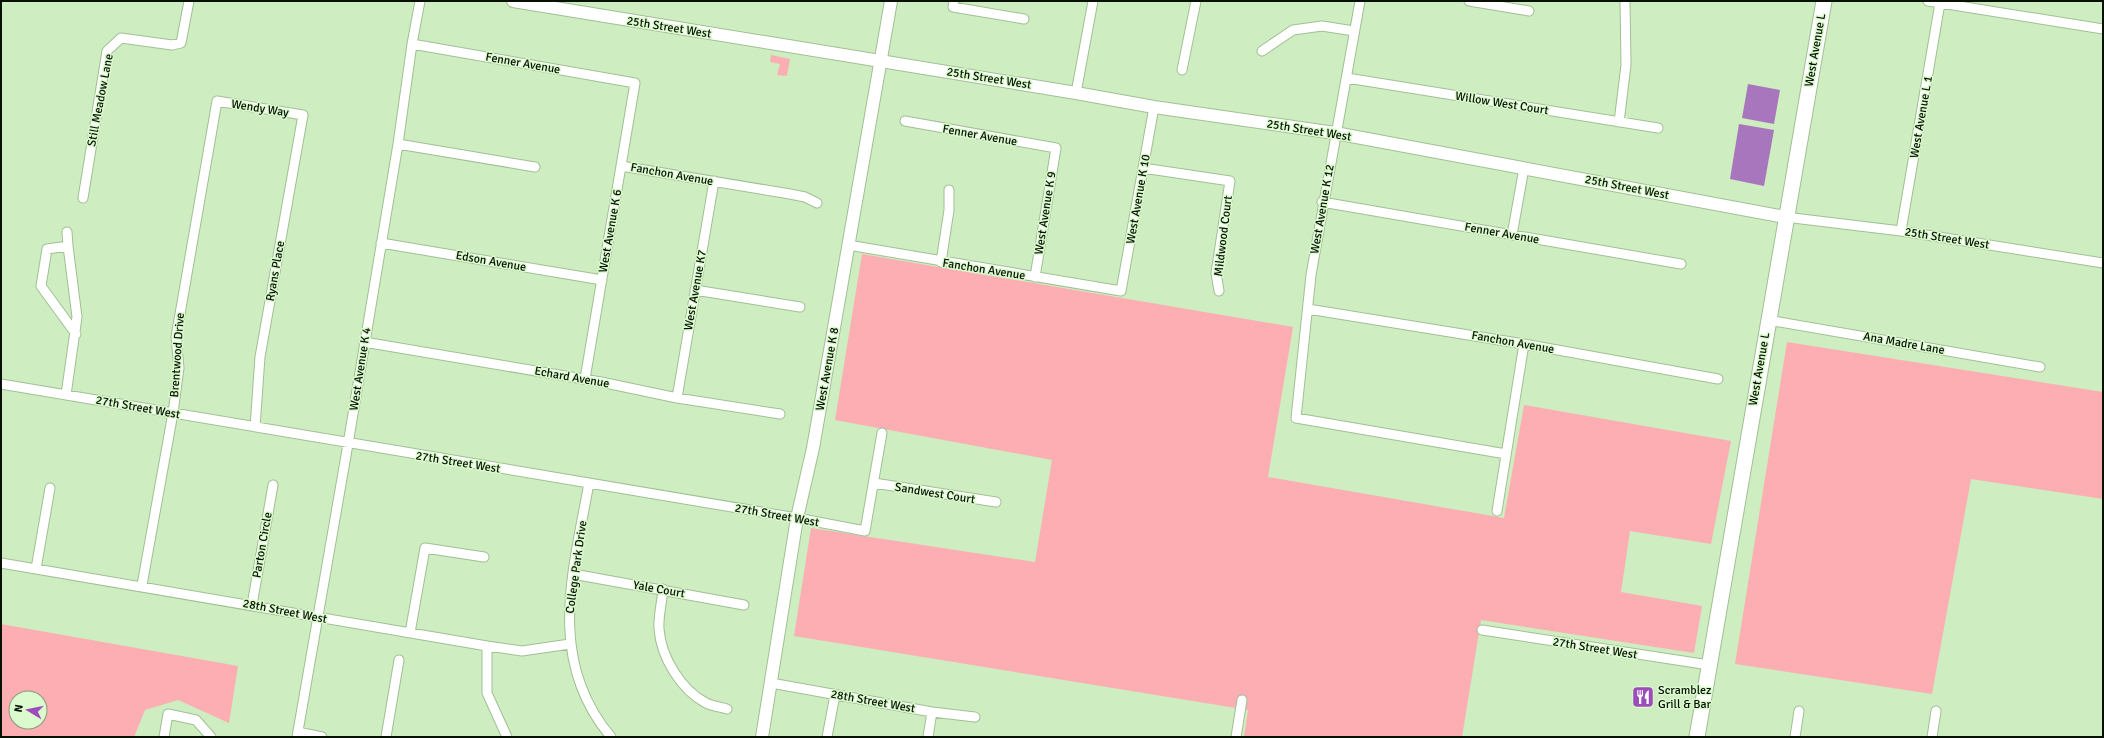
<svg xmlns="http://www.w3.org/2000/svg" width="2104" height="738" font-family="Signika,sans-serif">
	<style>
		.grass { fill: #fcaeb2; fill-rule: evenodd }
		.water { fill: #a876bc }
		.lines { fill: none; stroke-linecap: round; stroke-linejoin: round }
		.minor-casing { stroke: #a2bf95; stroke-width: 11 }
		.tertiary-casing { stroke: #a2bf95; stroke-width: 14 }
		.primary-casing { stroke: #a2bf95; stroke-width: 17 }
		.minor { stroke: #fff; stroke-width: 9 }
		.tertiary { stroke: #fff; stroke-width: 12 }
		.primary { stroke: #fff; stroke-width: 15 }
		.labels { text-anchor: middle; stroke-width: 3; stroke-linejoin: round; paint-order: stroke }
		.street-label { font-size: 12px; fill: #061003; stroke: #dbfacd }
		.poi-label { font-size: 12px; fill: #061003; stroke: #dbfacd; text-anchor: start }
	</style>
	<rect width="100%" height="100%" fill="#ceedc0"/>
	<path class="grass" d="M771,55L790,59L787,76L777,75L780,64L770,62Z
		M862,254L1293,327L1268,477L1504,518L1524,405L1731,441L1711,544L1630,531L1621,592L1702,606L1694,653L1481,620L1462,737H1244L1248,710L794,636L811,528L1035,562L1052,460L835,420Z
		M1787,342L2103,392V499L1971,479L1932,694L1735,664Z
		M1,624L238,666L229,723L178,700L145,710L134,737H1ZM16,698H40V722H16Z"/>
	<path class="water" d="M1748,84L1780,90L1774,124L1742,118Z
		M1739,124L1774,130L1764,186L1730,179Z"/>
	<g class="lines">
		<g class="minor-casing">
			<path id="minor" d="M954,1L953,7L1024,19
				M1360,1L1311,275L1296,418L1506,454
				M1469,1L1529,11
				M1928,1L2103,29
				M412,44L635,83L585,379
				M1262,51L1293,30L1322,26L1354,31
				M1182,70L1196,1
				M1347,78L1658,128
				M1076,93L1093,1
				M905,121L1056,148L1035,277
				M1619,122L1626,65L1625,1
				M398,144L535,167
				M621,166L790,194L805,197L817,203
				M1143,168L1230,181L1216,273L1219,291
				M83,198L107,51L121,38L172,45L181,43L189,1
				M1322,202L1681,264
				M1785,217L1901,231L2103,263
				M1901,231L1940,3
				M67,232L68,246
				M1512,235L1524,168
				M381,243L602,280
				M848,245L1121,291L1154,107
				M941,262L949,210V190
				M695,290L800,307
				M1308,309L1524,344L1718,379
				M1768,320L2040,367
				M364,342L601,382L677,398L780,414
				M1,384L797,518L865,531L882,433
				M66,395L77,317L68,246L47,249L41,286L76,334
				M677,398L714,181
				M589,483C573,572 546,660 611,737
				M874,483L996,502
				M1497,511L1524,344
				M1,563L487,646L522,651L570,644
				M36,569L50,488
				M573,574L744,605
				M142,585L173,413L179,368L176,337L217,101L303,115L260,357L255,427
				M663,589C662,602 658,617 659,629C661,657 681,690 706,703C712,706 720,707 727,709
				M252,605L273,485
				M1482,630L1709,665
				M410,633L425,548L484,557
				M487,646V693L507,737
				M771,683L932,712L975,717
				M298,732L322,737
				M164,737L168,714L196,720L211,737
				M297,737L348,444L398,144L412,44L420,1
				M386,737L399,660
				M827,737L835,695
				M928,737L932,712
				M1236,737L1242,700
				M1795,737L1799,711
				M1932,737L1936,711"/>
		</g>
		<g class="tertiary-casing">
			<path id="tertiary" d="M513,1L1076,93L1154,107L1335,133L1785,217
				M762,737L797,518L813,448L891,1"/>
		</g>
		<g class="primary-casing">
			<path id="primary" d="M1697,737L1824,1"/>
		</g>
		<use href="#minor" class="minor"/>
		<use href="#tertiary" class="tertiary"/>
		<use href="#primary" class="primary"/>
	</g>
	<defs>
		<g id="restaurant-square" transform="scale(1.15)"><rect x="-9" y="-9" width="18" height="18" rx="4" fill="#9d4cbb" stroke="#dbfacd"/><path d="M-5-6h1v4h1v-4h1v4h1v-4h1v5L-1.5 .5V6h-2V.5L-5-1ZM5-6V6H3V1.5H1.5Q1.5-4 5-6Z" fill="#fff"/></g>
	</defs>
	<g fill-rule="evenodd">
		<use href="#restaurant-square" x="1643" y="697"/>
	</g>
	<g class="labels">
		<g class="street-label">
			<text transform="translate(669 27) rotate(9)" y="4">25th Street West</text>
			<text transform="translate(1815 50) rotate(-80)" y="4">West Avenue L</text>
			<text transform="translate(523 63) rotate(10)" y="4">Fenner Avenue</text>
			<text transform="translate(989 78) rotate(9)" y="4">25th Street West</text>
			<text transform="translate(100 100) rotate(-79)" y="4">Still Meadow Lane</text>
			<text transform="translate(1502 103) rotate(9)" y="4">Willow West Court</text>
			<text transform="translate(260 108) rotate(9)" y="4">Wendy Way</text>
			<text transform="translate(1921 117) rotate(-80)" y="4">West Avenue L 1</text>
			<text transform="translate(1309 130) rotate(9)" y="4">25th Street West</text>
			<text transform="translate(980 135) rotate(10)" y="4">Fenner Avenue</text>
			<text transform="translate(672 174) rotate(10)" y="4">Fanchon Avenue</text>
			<text transform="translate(1627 187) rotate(11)" y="4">25th Street West</text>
			<text transform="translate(1138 199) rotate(-80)" y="4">West Avenue K 10</text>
			<text transform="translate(1322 209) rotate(-80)" y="4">West Avenue K 12</text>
			<text transform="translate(1045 213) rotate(-81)" y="4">West Avenue K 9</text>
			<text transform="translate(610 231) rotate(-80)" y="4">West Avenue K 6</text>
			<text transform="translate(1502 233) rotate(10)" y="4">Fenner Avenue</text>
			<text transform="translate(1223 236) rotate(-83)" y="4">Mildwood Court</text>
			<text transform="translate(1947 238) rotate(9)" y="4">25th Street West</text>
			<text transform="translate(491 261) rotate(10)" y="4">Edson Avenue</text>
			<text transform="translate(984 269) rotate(9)" y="4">Fanchon Avenue</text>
			<text transform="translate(275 271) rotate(-80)" y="4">Ryans Place</text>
			<text transform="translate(695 290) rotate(-80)" y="4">West Avenue K7</text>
			<text transform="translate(1513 342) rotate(10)" y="4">Fanchon Avenue</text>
			<text transform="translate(1904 343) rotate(10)" y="4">Ana Madre Lane</text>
			<text transform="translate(177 355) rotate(-86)" y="4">Brentwood Drive</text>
			<text transform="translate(360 369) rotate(-81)" y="4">West Avenue K 4</text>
			<text transform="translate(827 369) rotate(-80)" y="4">West Avenue K 8</text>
			<text transform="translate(1759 369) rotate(-80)" y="4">West Avenue L</text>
			<text transform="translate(572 377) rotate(10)" y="4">Echard Avenue</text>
			<text transform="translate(138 407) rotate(10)" y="4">27th Street West</text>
			<text transform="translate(458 462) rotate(9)" y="4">27th Street West</text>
			<text transform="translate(935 493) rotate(9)" y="4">Sandwest Court</text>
			<text transform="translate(777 515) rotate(10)" y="4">27th Street West</text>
			<text transform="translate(262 545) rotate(-80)" y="4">Parton Circle</text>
			<text transform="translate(576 567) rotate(-82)" y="4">College Park Drive</text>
			<text transform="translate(659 589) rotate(10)" y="4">Yale Court</text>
			<text transform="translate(285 611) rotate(11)" y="4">28th Street West</text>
			<text transform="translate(1595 648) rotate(9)" y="4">27th Street West</text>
			<text transform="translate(873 701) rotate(10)" y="4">28th Street West</text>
		</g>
		<g class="poi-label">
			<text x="1658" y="694">Scramblez<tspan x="1658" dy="14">Grill &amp; Bar</tspan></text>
		</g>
	</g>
	<rect width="2104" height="738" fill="none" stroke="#061003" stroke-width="4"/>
	<g transform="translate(28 710) rotate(280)"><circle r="19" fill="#dbfacd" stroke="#869c7c"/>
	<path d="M0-3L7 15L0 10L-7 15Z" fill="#9d4cbb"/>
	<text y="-6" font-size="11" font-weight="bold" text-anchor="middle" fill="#061003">N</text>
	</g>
</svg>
